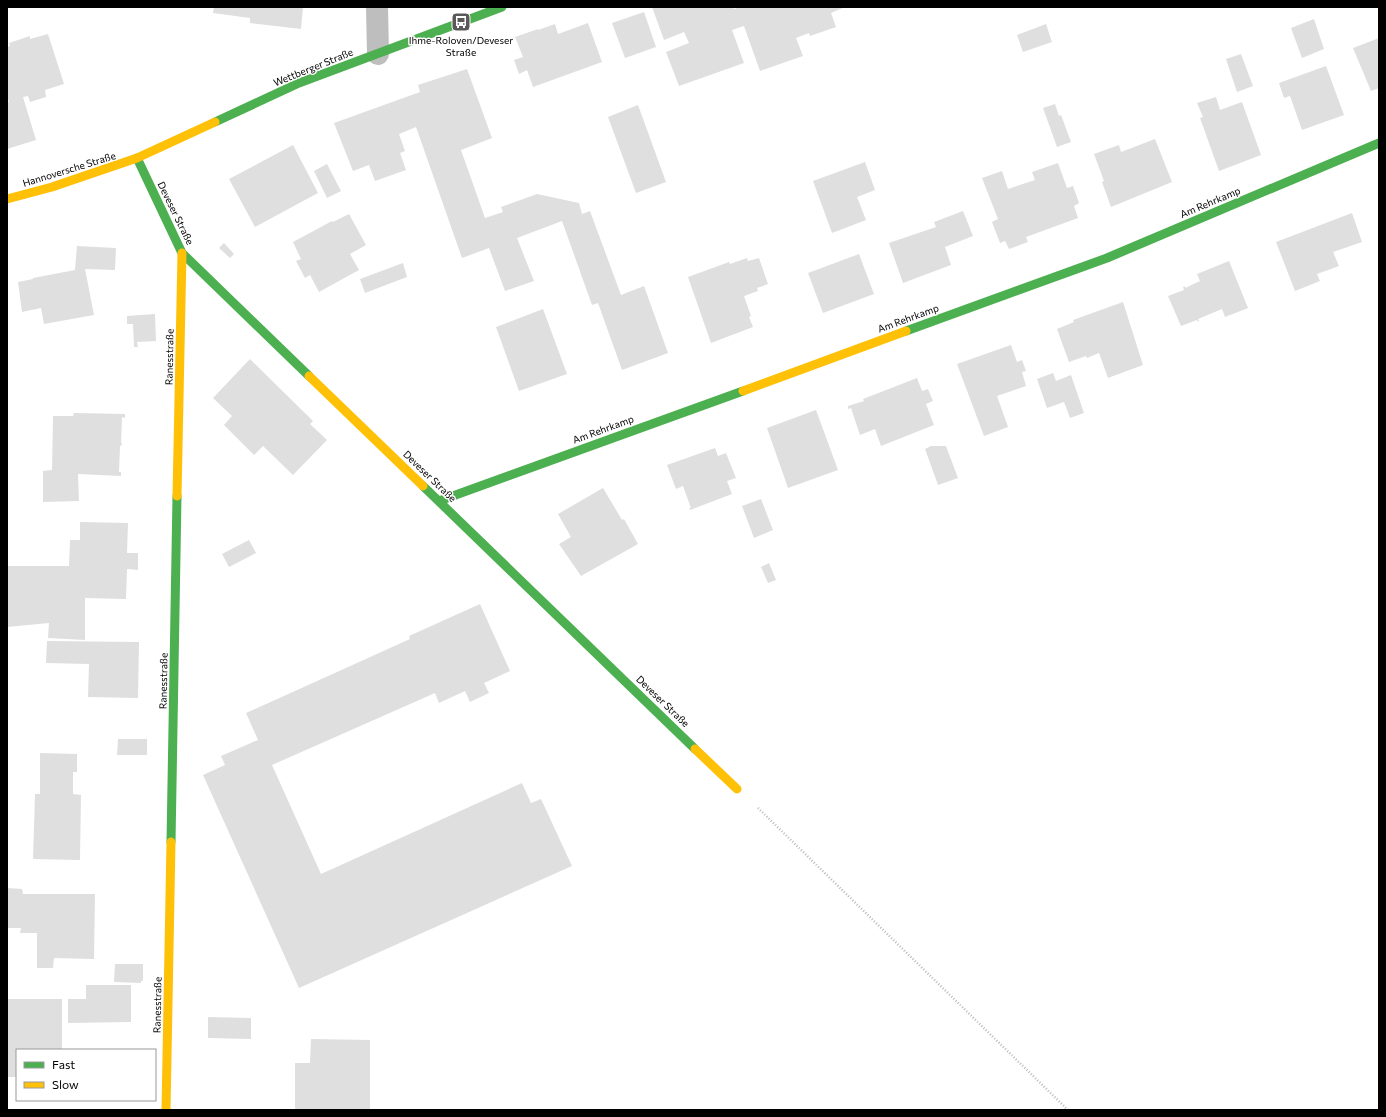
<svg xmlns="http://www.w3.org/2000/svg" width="1386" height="1117" font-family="Commissioner,sans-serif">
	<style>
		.building { fill: #dfdfdf }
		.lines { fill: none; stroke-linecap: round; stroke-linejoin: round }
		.path { stroke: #b9b9b9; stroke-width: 2.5; stroke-dasharray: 1 2; stroke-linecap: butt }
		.street { stroke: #bebebe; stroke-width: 22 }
		.fast { stroke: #4caf50; stroke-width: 9 }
		.slow { stroke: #ffc107; stroke-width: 9 }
		.labels { text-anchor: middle; stroke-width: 3; stroke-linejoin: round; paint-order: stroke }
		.poi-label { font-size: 10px; fill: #000; stroke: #fff }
		.street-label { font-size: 10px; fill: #000; stroke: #fff }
	</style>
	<rect width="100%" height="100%" fill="#fff"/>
	<path class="building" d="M214,7H303L301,29L250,23V18L213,13Z
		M652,7H733L734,9L740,7H845L831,13L836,27L810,36L809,33L796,38L803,56L760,71L744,26L732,30L744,63L679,86L666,52L689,43L684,32L664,40Z
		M644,12L656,47L625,58L612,23Z
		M1314,19L1324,49L1302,58L1291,28Z
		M588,23L602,62L533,87L527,70L519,74L514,60L523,57L515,37L538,29V30L555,24L558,34Z
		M1046,24L1052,42L1023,52L1017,35Z
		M48,34L64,84L45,90L46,97L30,102L28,96L23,97L36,140L7,149V102H9L7,97V47L10,46L9,43L30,36V39Z
		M1379,38V88L1371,91L1353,48Z
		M1241,54L1253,86L1237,92L1226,59Z
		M1326,66L1344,115L1302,130L1290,96L1284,98L1279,83Z
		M467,69L492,138L461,150L485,218L503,212L501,207L537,194L579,203L582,214L590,211L621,295L644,286L668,353L622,370L598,303L592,305L562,221L517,238L534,281L505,291L489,248L462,258L416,127L399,134L405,151L400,153L406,170L375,181L369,165L353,171L334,123L420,92L418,85Z
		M1216,97L1220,110L1242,102L1261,155L1219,171L1200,118L1203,117L1197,103Z
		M1055,104L1059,116L1061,115L1071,142L1057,147L1043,108Z
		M638,105L666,182L636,193L608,117Z
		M1155,139L1172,182L1111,207L1102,182L1104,181L1094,154L1119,145L1121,152Z
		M293,145L318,193L255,227L229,179Z
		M865,162L875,190L857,197L866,220L832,233L813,181Z
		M1058,163L1067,188L1073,186L1079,203L1074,206L1078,218L1026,237L1028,242L1009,249L1005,241L1000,243L992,222L998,219L982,178L1002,171L1008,189L1035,180L1032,172Z
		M327,164L341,191L327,198L314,171Z
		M963,211L973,236L945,247L951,265L903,283L889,243L936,227L934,222Z
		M1352,213L1362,242L1333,252L1339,266L1317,274L1320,281L1295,291L1276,242Z
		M349,214L366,245L350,254L359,270L319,292L310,275L305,278L296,261L301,259L293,242L332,221L333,222Z
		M224,243L234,254L230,258L219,248Z
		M77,246L116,248L115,270L85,269L94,315L44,324L41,308L22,312L18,282L33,279V278L75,270Z
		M859,254L874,294L823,313L808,273Z
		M747,258L748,261L759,258L768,284L757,288L758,291L744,296L751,316L749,317L753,327L711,343L688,277L729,262L730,264Z
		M1229,261L1248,308L1225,317L1222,309L1198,319L1199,321L1198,322L1197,320L1181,326L1168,296L1184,290L1183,287L1185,286V288L1200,281L1197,274Z
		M403,263L407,277L365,293L360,279Z
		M1123,302L1143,365L1108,378L1099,353L1087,358L1086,356L1069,362L1057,329L1074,322L1073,320Z
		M543,309L567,374L519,391L496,327Z
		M155,314L156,341L137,342L138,347H134L133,324H127V316Z
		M1011,345L1017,362L1022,360L1026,371L1022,372L1026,386L997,396L1008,427L984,436L957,364Z
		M250,359L313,421L310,424L327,440L293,475L263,446L254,455L224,425L232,416L213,398Z
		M1053,373L1056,381L1071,375L1084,413L1070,418L1064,402L1047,408L1037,379Z
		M917,378L922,391L928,389L933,401L926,404L934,425L881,446L875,429L860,435L851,408L848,409V406L864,401L863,399Z
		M816,410L838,470L788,488L767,428Z
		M74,413L125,414V418L122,417L121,443H122V445L120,446L119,472H121V476L78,474L79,501L43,502V471L52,470L53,416H73Z
		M931,446H946L958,478L938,485L925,449Z
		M715,448L718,456L726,453L736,478L727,481L732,494L690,510L689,508H691L683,486L676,489L667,465Z
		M603,488L622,520L624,519L638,544L581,576L559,544L571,537L558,514Z
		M761,499L773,530L754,538L742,506Z
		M80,522L128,523L127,553H138V570L127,569L126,599L85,598V640L48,638L49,623L7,627V566H69L70,540H80Z
		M249,540L256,553L229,567L222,554Z
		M769,563L776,580L768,583L761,567Z
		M480,604L510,671L484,683L489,693L470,702L465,691L439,703L435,693L272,765L321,874L522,783L531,803L541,799L572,866L299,988L203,775L225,765L221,756L258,740L246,713L410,639L409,636Z
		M47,641L139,642L138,698L88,697L89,664L46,663Z
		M118,739H147V755H117Z
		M40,753L77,754V772H73V794L81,795L80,860L33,859L35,794H40Z
		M7,888L22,889L23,894H95L94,959L54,958L53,968H37V933H20L21,928H7Z
		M115,964H143V981H141V983L114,982Z
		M86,985H131V1022L68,1023V999H86Z
		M7,999H62V1050H17V1077H7Z
		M208,1017L251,1018V1039L208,1038Z
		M311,1039L370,1040V1110H295V1063H310Z"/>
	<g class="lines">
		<path class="path" d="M758,808L1068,1110"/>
		<path class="street" d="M377,7L378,54"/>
		<path class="fast" d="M215,122L299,83L502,7
			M137,158L182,253L309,376
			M906,331L1107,258L1379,143
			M423,486L695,749
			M439,501L743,391
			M171,842L177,496"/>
		<path class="slow" d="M7,199L52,187L137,158L215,122
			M309,376L423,486
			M743,391L906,331
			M177,496L182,253
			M695,749L737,789
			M166,1110L171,842"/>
	</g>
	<defs>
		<g id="bus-square" transform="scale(1)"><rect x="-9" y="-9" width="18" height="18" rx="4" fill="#595959" stroke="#fff"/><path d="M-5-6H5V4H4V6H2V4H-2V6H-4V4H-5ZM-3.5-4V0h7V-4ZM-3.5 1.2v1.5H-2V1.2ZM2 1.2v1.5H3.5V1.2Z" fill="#fff"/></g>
	</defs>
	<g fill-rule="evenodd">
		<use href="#bus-square" x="461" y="22"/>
	</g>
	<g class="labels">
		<g class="poi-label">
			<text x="461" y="44">Ihme-Roloven/Deveser<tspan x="461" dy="12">Straße</tspan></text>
		</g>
		<g class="street-label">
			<text transform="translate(313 67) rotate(-22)" y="4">Wettberger Straße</text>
			<text transform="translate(69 169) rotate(-17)" y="4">Hannoversche Straße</text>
			<text transform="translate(1210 202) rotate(-23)" y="4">Am Rehrkamp</text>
			<text transform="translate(176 213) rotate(64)" y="4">Deveser Straße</text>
			<text transform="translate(908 318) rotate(-20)" y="4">Am Rehrkamp</text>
			<text transform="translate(169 357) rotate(-89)" y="4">Ranesstraße</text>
			<text transform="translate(603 429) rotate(-20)" y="4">Am Rehrkamp</text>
			<text transform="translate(430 476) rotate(44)" y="4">Deveser Straße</text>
			<text transform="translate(163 681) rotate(-89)" y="4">Ranesstraße</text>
			<text transform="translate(663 701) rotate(44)" y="4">Deveser Straße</text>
			<text transform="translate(157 1005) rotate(-89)" y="4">Ranesstraße</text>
		</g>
	</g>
	<rect width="1386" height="1117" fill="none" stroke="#000000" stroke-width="16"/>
	<rect x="16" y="1049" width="140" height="52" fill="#ffffff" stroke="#999999"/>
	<rect x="24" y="1062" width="20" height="6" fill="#4caf50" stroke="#999999"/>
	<text x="52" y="1069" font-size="12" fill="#000000">Fast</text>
	<rect x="24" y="1082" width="20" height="6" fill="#ffc107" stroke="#999999"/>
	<text x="52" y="1089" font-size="12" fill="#000000">Slow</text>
</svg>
